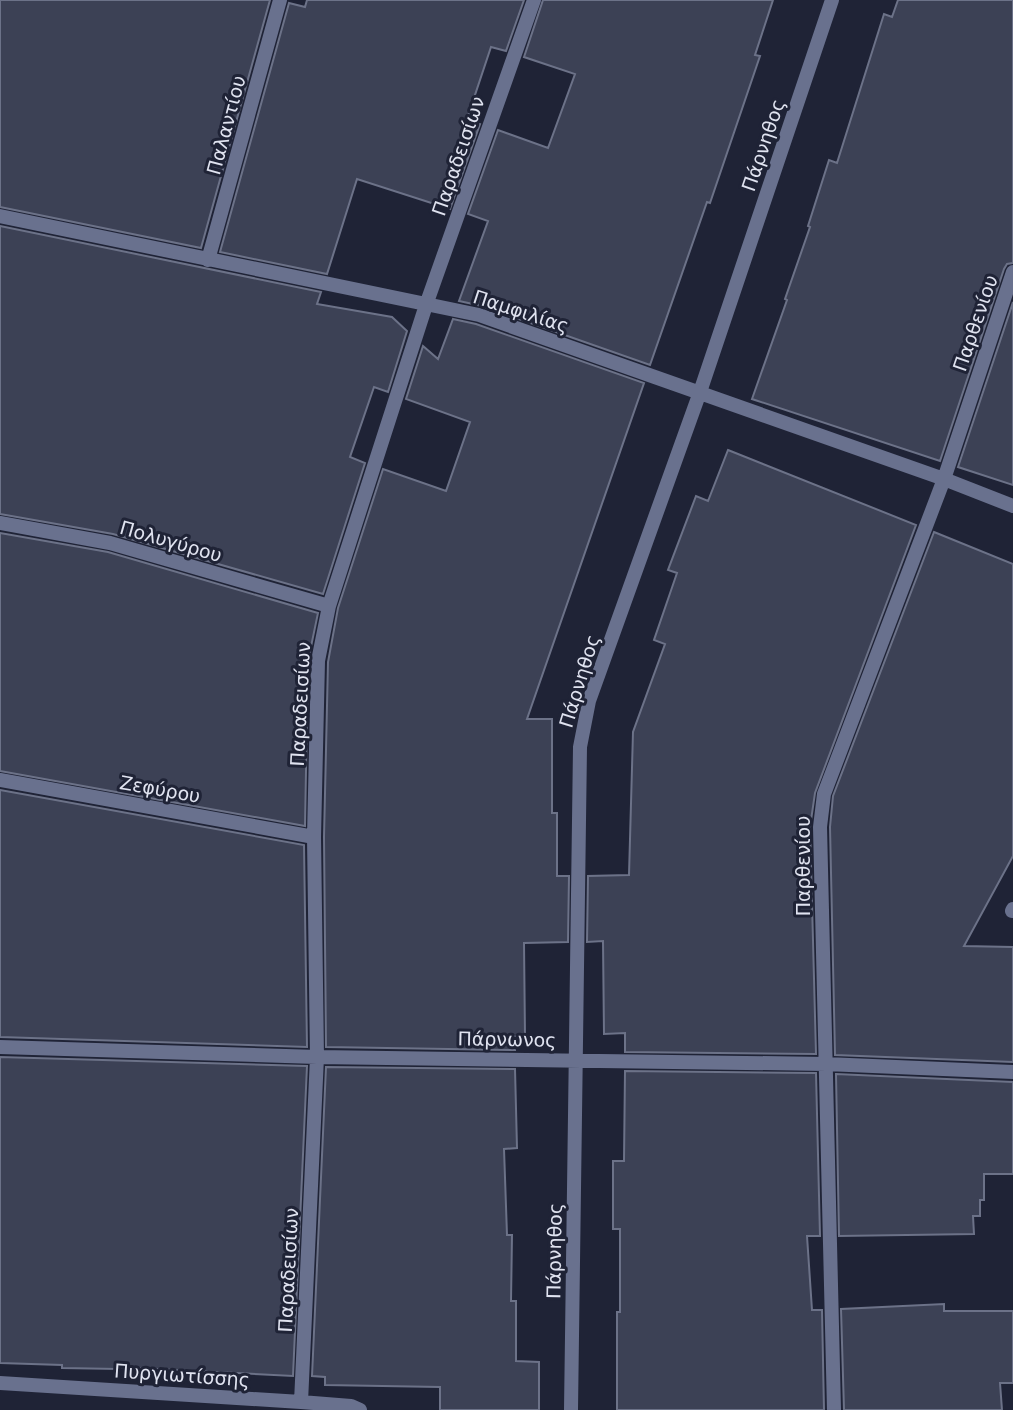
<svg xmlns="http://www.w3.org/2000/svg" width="1013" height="1410" font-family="'DejaVu Sans',sans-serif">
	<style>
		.building { fill: #3c4155; stroke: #6c7288; stroke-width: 2 }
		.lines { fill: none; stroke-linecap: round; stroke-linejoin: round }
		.minor { stroke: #69718e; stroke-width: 14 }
		.labels { text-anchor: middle; stroke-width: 6; stroke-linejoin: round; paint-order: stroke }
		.street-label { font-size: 19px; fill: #e0e3f0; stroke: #1f2336 }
	</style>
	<rect width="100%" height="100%" fill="#1f2336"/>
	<path class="building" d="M0,0H270L201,248L0,207Z
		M307,0H524L506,51L491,47L467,119L480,124L450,209L357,179L327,274L220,252L289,3L305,7Z
		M543,0H773L755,55L760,56L710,203L707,202L650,365L482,306L459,301L488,221L468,214L498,130L548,148L575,74L524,57Z
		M898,0H1013V263L1007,264L1004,269L940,461L752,399L787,300L785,299L810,227L808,226L829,160L837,163L884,14L892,17Z
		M0,226L321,292L317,304L392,317L407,331L388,392L374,387L350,457L365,463L323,594L113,534L0,514Z
		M1013,302V485L958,467Z
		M453,319L476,324L644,383L527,719H552V813H557V876H569L568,942L524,943L525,1036H514L515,1050L326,1047L324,837L328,662L338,608L383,469L446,491L470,422L406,399L423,346L438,359Z
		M728,450L916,525L815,793L810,827L816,1054L625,1052V1033L604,1034L603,941L587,942L588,876L629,875L633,732L665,644L654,640L677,573L668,570L696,496L708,501Z
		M934,532L1013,564V856L964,946L1013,947V1062L835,1055L830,827L833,796Z
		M0,533L108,552L318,613L308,661L305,826L0,771Z
		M0,790L304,845L307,1047L0,1037Z
		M0,1057L307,1066L293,1376L118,1367V1369L62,1368V1365L0,1363Z
		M326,1067L515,1069L517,1148L504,1149L507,1235H512L511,1301H516V1361L539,1362V1410H440V1387L325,1385V1377L312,1376Z
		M625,1071L816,1073L820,1236H807L812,1310H822L824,1410H617V1312H620V1229H613V1161H624Z
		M836,1074L1013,1082V1174H984V1200H980V1216H973L974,1234L839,1236Z
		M944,1304V1311H1013V1383H1000L1002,1410H844L841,1309Z"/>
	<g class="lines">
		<path class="minor" d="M0,216L479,315L944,479L1013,506
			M208,260L280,0
			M0,523L110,543L329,606
			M0,780L314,837
			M1012,911L1013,909
			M0,1047L317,1057L826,1064L1013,1072
			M0,1383L301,1402L351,1406L360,1410
			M301,1402L317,1057L314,837L318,661L329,606L426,305L534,0
			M571,1410L580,747L589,701L700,392L832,0
			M834,1410L820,827L824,794L944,479L1013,272"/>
	</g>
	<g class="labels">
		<g class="street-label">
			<text transform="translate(226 125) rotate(-75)" y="7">Παλαντίου</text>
			<text transform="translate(763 145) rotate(-71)" y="7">Πάρνηθος</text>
			<text transform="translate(458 156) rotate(-71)" y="7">Παραδεισίων</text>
			<text transform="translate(521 311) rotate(18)" y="7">Παμφιλίας</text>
			<text transform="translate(975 323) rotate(-71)" y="7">Παρθενίου</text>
			<text transform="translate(171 541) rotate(16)" y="7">Πολυγύρου</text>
			<text transform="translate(579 681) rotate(-73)" y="7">Πάρνηθος</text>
			<text transform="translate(300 704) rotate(-87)" y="7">Παραδεισίων</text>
			<text transform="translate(160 789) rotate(10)" y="7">Ζεφύρου</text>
			<text transform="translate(803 866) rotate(-90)" y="7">Παρθενίου</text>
			<text transform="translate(507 1039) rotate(1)" y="7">Πάρνωνος</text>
			<text transform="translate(554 1251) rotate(-89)" y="7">Πάρνηθος</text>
			<text transform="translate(288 1270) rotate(-87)" y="7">Παραδεισίων</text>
			<text transform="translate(182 1375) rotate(4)" y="7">Πυργιωτίσσης</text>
		</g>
	</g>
</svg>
